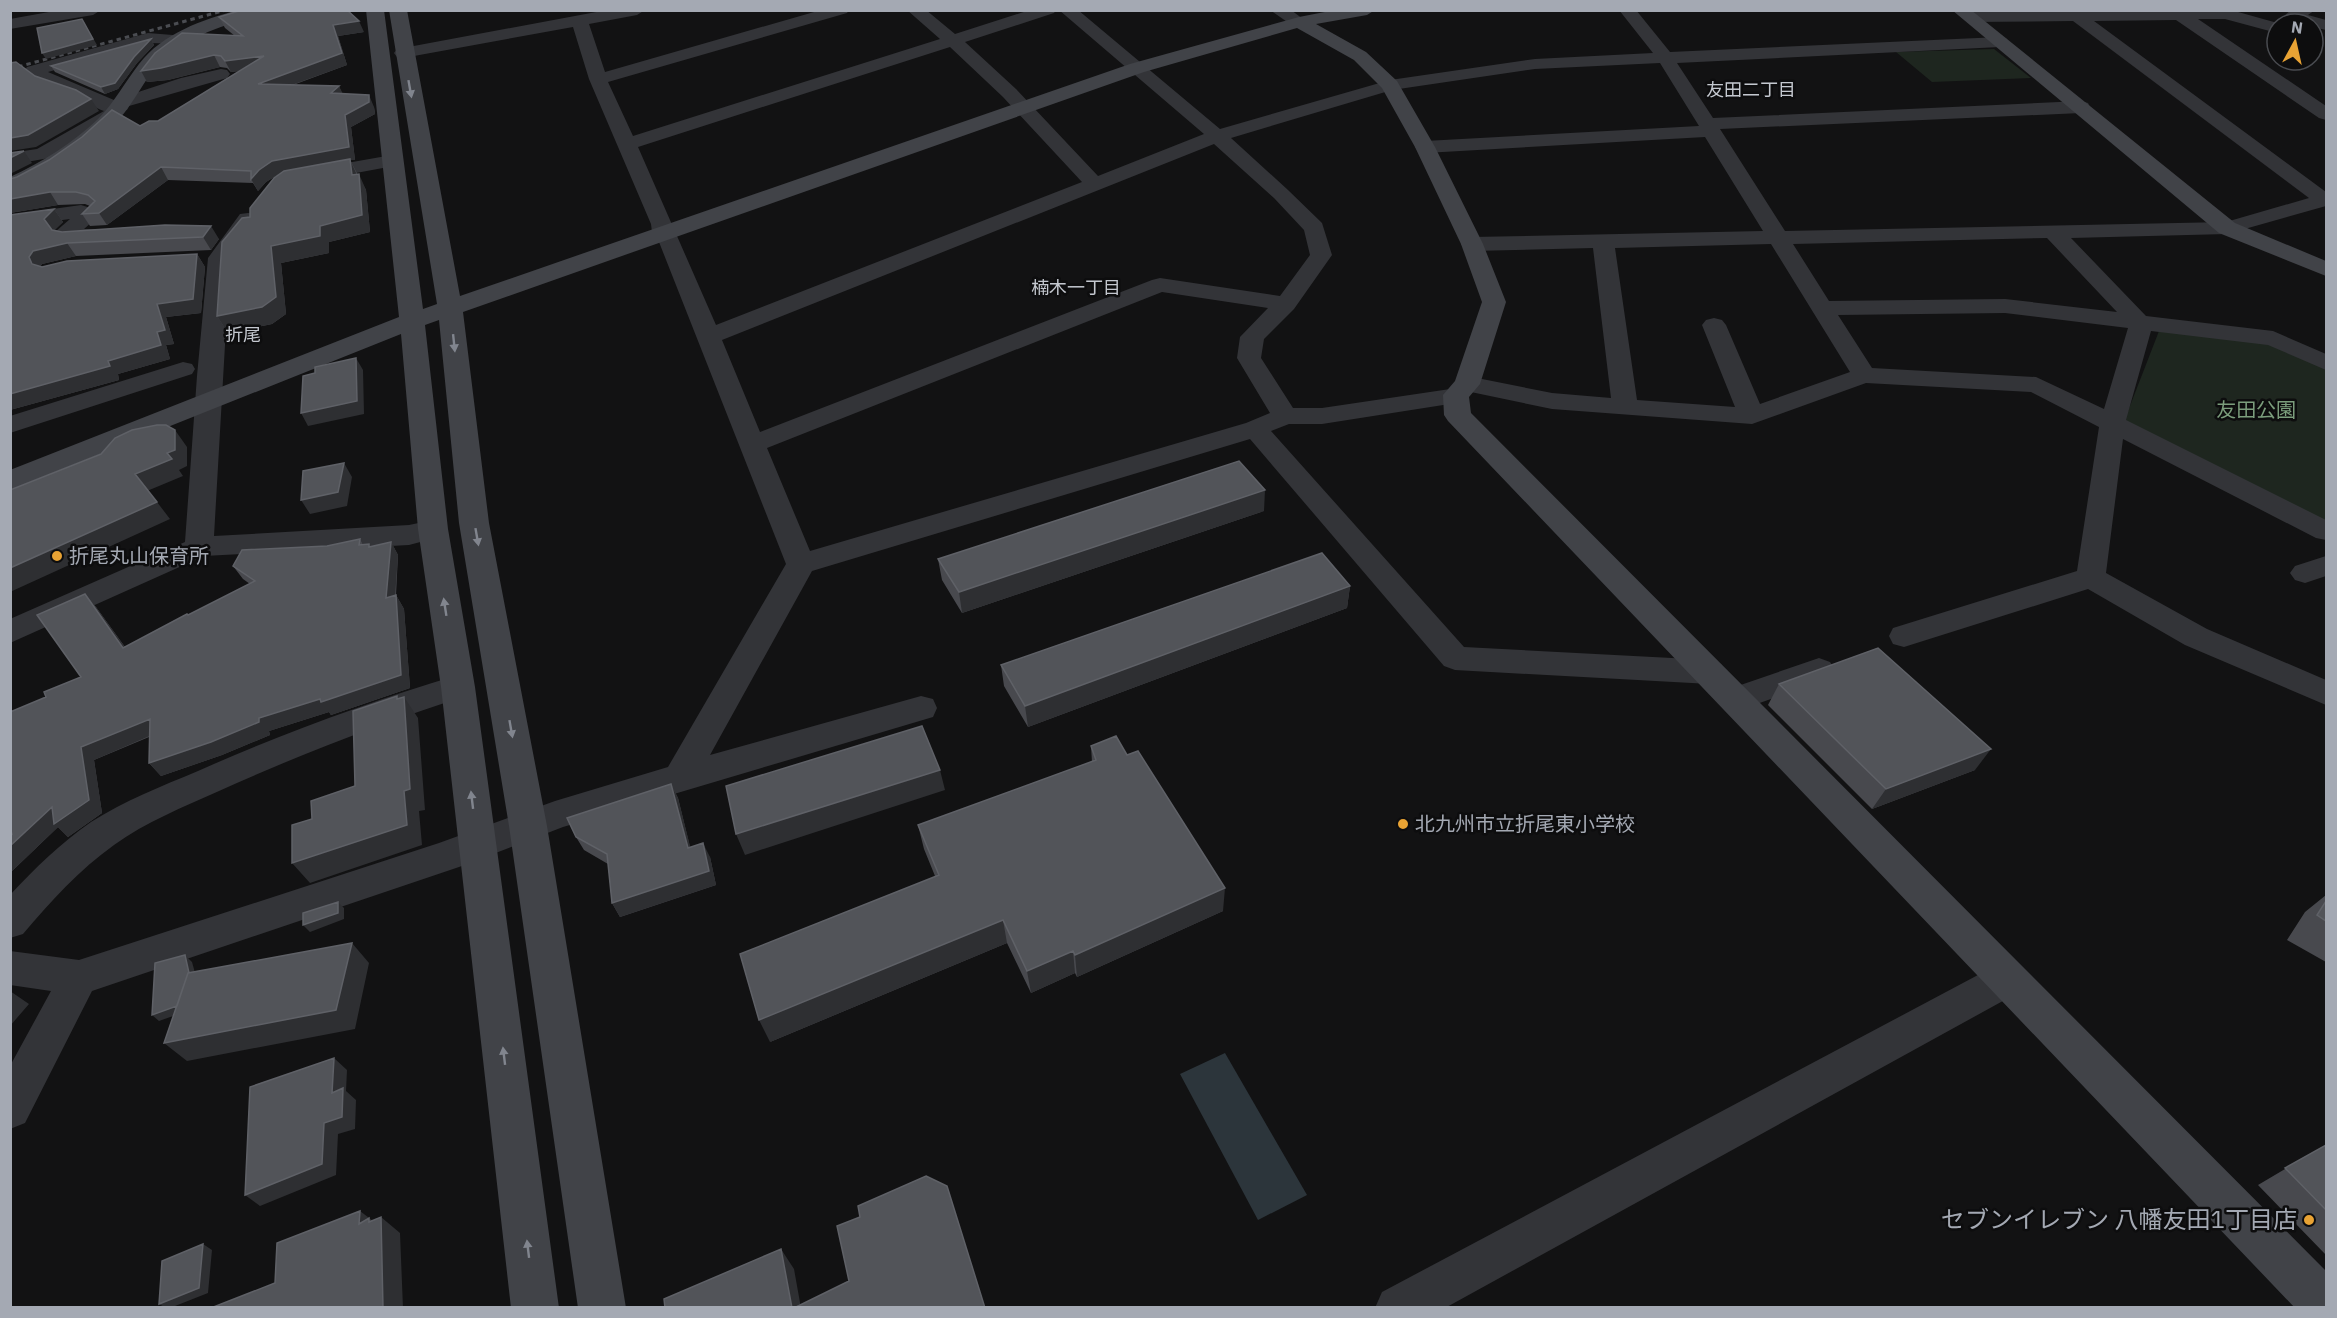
<svg xmlns="http://www.w3.org/2000/svg" width="2337" height="1318" font-family="'IBM Plex Sans','Noto Sans JP',sans-serif">
	<style>
		.green { fill: #1e261f }
		.water { fill: #2c353b }
		.lines { fill: none; stroke-linecap: round; stroke-linejoin: round }
		.street { fill: #333438; fill-rule: evenodd }
		.secondary { fill: #414348; fill-rule: evenodd }
		.rail { stroke: #4a4c51; stroke-width: 3; stroke-dasharray: 4.5 4; stroke-linecap: butt }
		.wall { fill: #48494e }
		.shaded-wall { fill: #2e2f32 }
		.building { fill: #525459; stroke: #5f6167; stroke-width: 1.5 }
		.oneway { fill: #81858e }
		.poi-dot { fill: #e9a334; stroke: #0d0d0e; stroke-width: 2 }
		.labels { text-anchor: middle; stroke-width: 5; stroke-linejoin: round; paint-order: stroke }
		.far-neighbourhood-label { font-size: 18px; fill: #c4c8cf; stroke: #0d0d0e }
		.far-quarter-label { font-size: 18px; fill: #c4c8cf; stroke: #0d0d0e }
		.park-label { font-size: 20px; fill: #7b9d7c; stroke: #0d0d0e }
		.poi-label { font-size: 20px; fill: #a4a9b3; stroke: #0d0d0e; text-anchor: start }
		.near-poi-label { font-size: 24px; fill: #a4a9b3; stroke: #0d0d0e; text-anchor: end }
	</style>
	<rect width="100%" height="100%" fill="#121213"/>
	<path class="green" d="M1994,49L2031,78L1932,82L1896,52Z
		M2159,331L2273,341L2326,366V523L2123,424Z"/>
	<path class="water" d="M1225,1053L1307,1195L1258,1220L1180,1074Z"/>
	<g class="lines">
		<path class="street" d="M60,10H101L93,15L10,29V19Z
			M607,10H645L637,15L589,24L605,72L821,10H849L847,13L608,82L633,136L940,39L907,10H926L955,34L1030,10H1056L1054,13L965,42L1016,89L1098,176L1204,134L1059,10H1078L1220,129L1390,80L1535,59L1653,53L1619,10H1636L1670,52L2000,37L2006,38L2009,42L2006,46L2000,47L1677,63L1713,118L2081,101L2088,103L2090,107L2088,111L2081,113L1720,129L1785,231L2226,222L2309,198L2073,21L1969,22L1961,17L1969,12L2231,10L2281,24H2277V33L2225,19H2198L2326,106V120L2319,118L2176,20L2094,21L2326,192V206L2227,234L2071,238L2146,316L2273,331L2326,354V370L2268,345L2151,331L2126,420L2326,520V540L2316,538L2123,439L2106,573L2207,629L2326,680V705L2185,645L2088,589L1904,647L1893,644L1889,636L1893,628L2077,571L2099,427L2031,392L1866,383L1752,424L1552,409L1466,391L1469,395L1465,400L1456,403L1322,424H1289L1271,431L1464,647L1710,660L1721,664L1726,672L1721,680L1710,684L1455,670L1444,666L1250,439L812,571L710,755L921,696L933,699L937,708L933,717L563,827L459,867L92,991L25,1123L10,1129V1066L51,991L10,985V951L79,960L439,843L555,801L668,767L786,564L659,242L652,232L651,224L589,79L573,27L403,58L397,57L394,53L397,49L403,48ZM950,47L1003,97L1082,182L716,325L638,147ZM1660,63L1699,126L1425,141L1418,143L1415,147L1418,151L1425,153L1705,137L1763,231L1472,237L1464,239L1461,244L1464,249L1472,251L1593,248L1611,398L1552,393L1467,376L1458,379L1454,384L1457,388L1322,408H1293L1261,358L1264,339L1294,309L1332,255L1322,223L1288,190L1231,138L1392,90L1535,69ZM1214,144L1274,198L1304,230L1310,255L1280,296L1160,278L1152,280L760,432L722,340ZM2047,238L2117,312L2005,299L1829,301L1793,244ZM1771,244L1850,372L1760,404L1726,325L1722,320L1714,318L1706,320L1702,325L1735,407L1637,400L1615,248ZM1162,292L1268,308L1240,337L1237,358L1270,413L1246,423L810,551L767,448ZM2005,313L2128,328L2104,409L2036,377L1872,368L1838,315Z
			M1270,10H1291L1307,22L1305,26H1293Z
			M2291,10H2315L2308,15L2326,20V30L2313,27V24L2286,20L2284,16Z
			M148,33L185,36L188,40L185,44L149,43L48,72L114,100L181,78L221,69L227,70L230,74L227,78L129,106L127,110L122,111L121,117L49,158L10,165V153L37,149L104,111C96,109 91,103 84,100C65,92 36,88 24,71L27,67Z
			M392,155L399,157L402,161L399,165L313,181L306,179L303,175L306,171L313,169Z
			M81,205L97,210L101,214L84,229H114L117,234L114,239C96,243 66,248 55,232L70,219L10,227V215Z
			M248,213L256,214L259,219L230,258L214,536L409,525L433,520L443,522L447,529L443,536L409,545L204,556L10,643V619L185,542L197,376L208,258L240,214Z
			M183,362L192,364L195,369L192,374L10,433V416Z
			M2326,556V576L2305,583L2295,580L2290,573L2295,566Z
			M1819,658L1830,662L1835,670L1830,678L1737,711L1726,708L1721,699L1726,690Z
			M458,675L469,679L474,687L469,695C384,722 301,754 219,791C183,807 146,822 114,845C79,870 51,901 23,934L10,938V895C35,868 61,843 91,822C124,801 162,786 198,771C283,733 369,702 458,675Z
			M2007,961L2021,967L2026,979L2021,991L1445,1308H1375L1382,1292L1993,967Z"/>
		<path class="secondary" d="M238,10H268L266,14C231,23 194,33 166,57C149,71 139,94 125,112C103,141 46,184 10,192V177C42,162 73,143 98,119C114,103 125,82 139,64C163,33 202,20 238,10Z
			M366,10H384L423,309L437,304L389,10H407L460,296L1130,64L1299,17L1335,10H1375L1367,15L1316,24L1366,52L1397,81L1435,147L1483,244L1506,302L1480,384L1469,397L1471,413L2326,1271V1308H2295L1448,421L1444,415L1443,395L1455,381L1482,302L1461,244L1415,147L1382,88L1354,60L1297,28L1144,72L463,312L489,523L547,826L626,1308H578L509,826L459,523L439,320L425,325L448,529L475,687L559,1308H511L441,687L418,529L401,334L10,490V470L399,317Z
			M1952,10H1971L2235,223L2326,261V276L2219,233Z"/>
		<path class="rail" d="M10,69L226,10"/>
	</g>
	<path class="wall" d="M219,17L364,32L338,36L347,65L293,85L339,86L342,94L374,107L375,114L351,127L355,160H350L366,190L370,232L329,242V253L281,263L286,314L272,324L228,333L217,316L250,217L281,173L279,174L266,182L258,191L253,183L168,180L107,225L90,226L82,214L90,206L85,204L58,205L10,213V179L140,126L158,121L239,71L231,72L227,68L220,67L168,80L147,82L141,71L235,36L225,28Z
		M151,39L154,45L137,63L118,89L105,94L55,72L51,66Z
		M54,209L63,222L54,230L62,232L165,225L219,239L211,250L76,256L42,264L40,267L197,254L205,267L201,313L166,317L174,344L166,345L170,359L118,374L119,380L10,410V215Z
		M1264,511L962,613L942,580L938,559Z
		M360,539L363,545L371,547L391,542L398,555L396,595L404,609L410,688L331,715L329,712L269,731L270,735L222,755L161,776L149,763V737L94,760L102,813L68,837L58,827L10,873V833L12,834L46,697L81,677L85,594L96,607L125,647L250,584L243,579L233,566Z
		M1350,586L1347,608L1028,727L1004,686L1001,665Z
		M1779,684L1975,770L1872,809L1768,705Z
		M1091,746L1223,911L1077,977L1075,973L1031,993L1007,943L770,1042L935,876L924,849L918,825L1092,762Z
		M671,784L678,798L690,847L710,857L716,885L620,917L612,903L608,864L584,850L576,837Z
		M2326,895V962L2287,940L2305,912Z
		M2326,1145V1255L2258,1185Z"/>
	<path class="shaded-wall" d="M82,19L97,45L46,59L42,53Z
		M359,21L364,32L338,36L347,65L264,95L258,84L333,25Z
		M151,39L154,45L137,63L118,89L105,94L101,87Z
		M214,55L220,67L168,80L147,82L141,71Z
		M264,56L270,67L231,72L225,61Z
		M339,86L345,98L331,93Z
		M369,95L374,107L375,114L351,127L355,160H350L357,175H352L350,161L279,174L266,182L258,191L251,179L259,170L345,115Z
		M91,99L99,111L36,147L10,151V138Z
		M24,151L32,163L10,174V158Z
		M161,167L168,180L107,225L99,213Z
		M359,174L366,190L370,232L329,242V253L281,263L286,314L272,324L228,333L217,316L271,246L320,226Z
		M50,192L58,205L10,213V199Z
		M54,209L63,222L53,232L44,219Z
		M211,226L219,239L211,250L203,237Z
		M67,243L76,256L42,264L38,270L32,264L29,257L33,251Z
		M197,254L205,267L201,313L166,317L174,344L166,345L170,359L118,374L119,380L10,410V394L108,361L157,332V304Z
		M356,358L363,370L364,414L308,426L301,413Z
		M175,430L187,447V466L179,470L183,476L147,491L135,474L167,453Z
		M344,463L352,477L347,506L310,514L301,500Z
		M1265,490L1264,511L962,613L959,592Z
		M157,502L170,519L10,592V568Z
		M391,542L398,555L394,611L386,598Z
		M1350,586L1347,608L1028,727L1025,706Z
		M85,594L96,607L135,661L123,648Z
		M396,595L404,609L410,688L331,715L329,712L269,731L270,735L222,755L161,776L149,763L259,718Z
		M397,696L405,707L404,697L418,718L425,810L419,811L422,845L310,883L292,863L404,791Z
		M150,719L161,731L94,760L102,813L68,837L58,827L10,873V846L81,747Z
		M1991,749L1975,770L1872,809L1886,789Z
		M940,770L945,790L745,855L736,834Z
		M671,784L678,798L694,862L688,848Z
		M703,843L710,857L716,885L620,917L612,903Z
		M1225,888L1223,911L1077,977L1075,955Z
		M338,902L344,908V919L310,932L303,925Z
		M1003,920L1007,943L770,1042L759,1020Z
		M352,943L369,963L355,1029L187,1061L164,1043Z
		M1073,951L1075,973L1031,993L1027,971Z
		M185,955L192,962L204,1005L159,1021L152,1015Z
		M10,991L29,1004L10,1026Z
		M334,1058L347,1070L346,1091L356,1100L355,1129L338,1134L336,1175L260,1206L245,1195L324,1123L332,1093Z
		M360,1211L381,1227V1217L400,1233L403,1308H383L359,1224Z
		M203,1244L212,1250L208,1293L170,1308H166L159,1304Z
		M781,1249L794,1269L801,1308H792Z"/>
	<path class="building" d="M242,10H347L359,21L333,25L342,53L258,84L339,86L331,93L369,95V102L345,115L349,147L272,161L259,170L251,179V171L161,167L99,213L82,214L95,201L88,195L76,192H50L10,199V179L17,177L49,160L82,137L112,110L140,126L149,121H158L264,56L225,61L221,56L214,55L161,68L141,71L155,53L182,33L243,36L219,17Z
		M82,19L93,39L42,53L37,28Z
		M151,39L134,57L115,83L101,87L51,66Z
		M16,62L35,76L76,90L91,99L28,135L10,138V63Z
		M24,151L10,158V153Z
		M350,159L352,175L359,174L362,215L320,226V236L271,246L276,297L262,307L217,316L222,242L242,218L250,217V208L274,178L284,171Z
		M54,209L44,219L52,230L62,232L165,225L211,226L203,237L67,243L33,251L29,257L32,264L42,267L67,261L197,254L193,299L157,304L165,330L157,332L161,345L108,361L110,366L10,394V215Z
		M356,358L357,401L301,413L303,376L315,373V367Z
		M157,425H166L175,430V450L167,453L172,459L135,474L157,502L10,568V490L101,454L115,438L132,430Z
		M1239,461L1265,490L959,592L938,559Z
		M344,463L338,492L301,500L303,471Z
		M360,539L359,545L369,544V547L391,542L386,598L396,595L401,675L321,702L320,699L259,718V722L211,742L149,763L150,719L81,747L89,800L54,824L52,807L10,846V833L12,834L10,827V712L46,697L44,692L81,677L37,615L85,594L123,648L187,614L188,615L255,581L233,566L242,550L327,546Z
		M1322,553L1350,586L1025,706L1001,665Z
		M1878,648L1991,749L1886,789L1779,684Z
		M397,696V699L404,697L410,789L404,791L407,825L292,863V825L312,819L311,801L355,786L353,711Z
		M922,726L940,770L736,834L726,786Z
		M1116,736L1127,755L1138,751L1225,888L1075,955L1073,951L1027,971L1003,920L759,1020L740,954L939,875L918,825L1096,760L1091,746Z
		M671,784L688,848L703,843L709,871L612,903L607,854L576,837L567,818Z
		M2326,901V921L2317,915Z
		M338,902V913L303,925V913Z
		M352,943L336,1010L164,1043L188,973Z
		M185,955L189,973H188L177,1006L152,1015L155,963Z
		M334,1058L332,1093L343,1088L342,1117L324,1123L322,1164L245,1195L250,1087Z
		M2326,1145V1210L2285,1168Z
		M926,1176L947,1186L985,1308H794L849,1281L837,1226L860,1217L858,1206Z
		M360,1211L359,1224L369,1218V1222L381,1217L383,1308H211L275,1283L277,1243Z
		M203,1244L199,1288L159,1304L162,1261Z
		M781,1249L792,1308H665L664,1299Z"/>
	<defs><path id="oneway-solid" d="M-6-.8H1V-3.2L6.5 0L1 3.2V.8H-6Z" transform="scale(1.5)"/></defs>
	<g class="oneway">
		<use href="#oneway-solid" transform="translate(410 89) rotate(80)"/>
		<use href="#oneway-solid" transform="translate(454 343) rotate(84)"/>
		<use href="#oneway-solid" transform="translate(477 537) rotate(80)"/>
		<use href="#oneway-solid" transform="translate(445 607) rotate(-99)"/>
		<use href="#oneway-solid" transform="translate(511 729) rotate(80)"/>
		<use href="#oneway-solid" transform="translate(472 800) rotate(-97)"/>
		<use href="#oneway-solid" transform="translate(504 1056) rotate(-97)"/>
		<use href="#oneway-solid" transform="translate(528 1249) rotate(-97)"/>
	</g>
	<g class="poi-dot">
		<circle cx="57" cy="556" r="6"/>
		<circle cx="1403" cy="824" r="6"/>
		<circle cx="2309" cy="1220" r="6"/>
	</g>
	<g class="labels">
		<g class="far-neighbourhood-label">
			<text x="1751" y="96">友田二丁目</text>
			<text x="1076" y="294">楠木一丁目</text>
		</g>
		<g class="far-quarter-label">
			<text x="243" y="341">折尾</text>
		</g>
		<g class="park-label">
			<text x="2256" y="417">友田公園</text>
		</g>
		<g class="poi-label">
			<text x="69" y="563">折尾丸山保育所</text>
			<text x="1415" y="831">北九州市立折尾東小学校</text>
		</g>
		<g class="near-poi-label">
			<text x="2297" y="1228">セブンイレブン 八幡友田1丁目店</text>
		</g>
	</g>
	<rect width="2337" height="1318" fill="none" stroke="#a4a9b3" stroke-width="24"/>
	<g transform="translate(2295 42) rotate(8)"><circle r="28" fill="#0d0d0e" stroke="#494b50" stroke-width="1.5"/>
	<path d="M0-4.5L10 22L0 15L-10 22Z" fill="#e9a334"/>
	<text y="-9" font-size="16" font-weight="bold" text-anchor="middle" fill="#a4a9b3">N</text>
	</g>
</svg>
